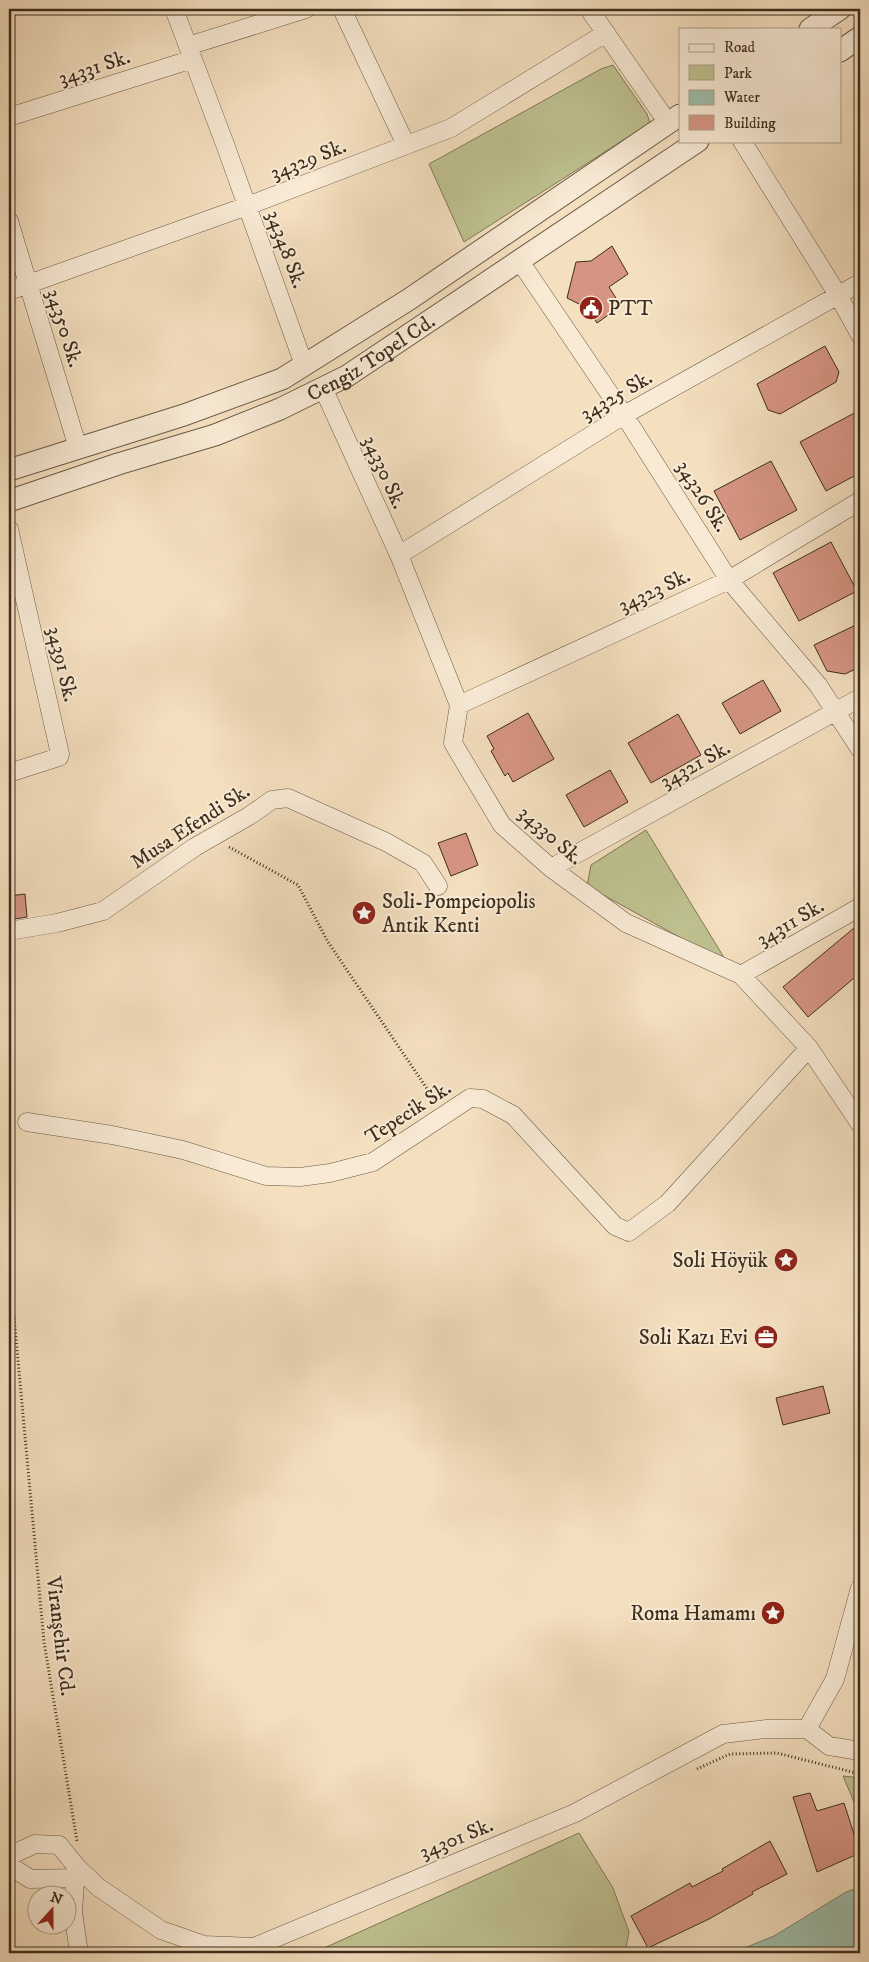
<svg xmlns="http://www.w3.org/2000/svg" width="869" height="1962" font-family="'IM FELL DW Pica',serif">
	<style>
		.green { fill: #bfc190; stroke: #7e7856 }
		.water { fill: #9dbdab; stroke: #778472 }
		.building { fill: #d69583; stroke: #3d2e1d }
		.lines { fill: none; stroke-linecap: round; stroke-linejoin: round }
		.minor-casing { stroke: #6b5a46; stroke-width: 19 }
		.tertiary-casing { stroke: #6b5a46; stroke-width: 23 }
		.path { stroke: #3d2e1d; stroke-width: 3; stroke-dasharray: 1 2.5; stroke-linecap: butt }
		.minor { stroke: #f8ead5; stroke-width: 18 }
		.tertiary { stroke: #f8ead5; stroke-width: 21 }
		.labels { text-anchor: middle; stroke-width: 4; stroke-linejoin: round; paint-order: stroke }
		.street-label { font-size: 21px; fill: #3d2e1d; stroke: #f8ead5 }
		.poi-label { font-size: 21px; fill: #3d2e1d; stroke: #f8ead5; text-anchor: end }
	</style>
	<rect width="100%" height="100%" fill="#f4dfbf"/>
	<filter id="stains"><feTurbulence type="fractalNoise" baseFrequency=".004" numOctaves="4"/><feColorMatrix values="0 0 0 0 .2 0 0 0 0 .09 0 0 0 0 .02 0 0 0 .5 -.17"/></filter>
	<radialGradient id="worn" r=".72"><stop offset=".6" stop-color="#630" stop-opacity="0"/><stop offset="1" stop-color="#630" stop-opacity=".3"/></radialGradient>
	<path class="green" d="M613,65L647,114L650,123L464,242L429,164L601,69Z
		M646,830L728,964L587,886L591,865Z
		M843,1776L860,1778V1816Z
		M579,1833L613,1888L629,1932L625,1953H313Z"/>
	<path class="water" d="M860,1887V1953H732L774,1936L846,1892Z"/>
	<path class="building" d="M612,246L628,274L609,287L621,306L597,323L584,303L579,304L567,298L576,262L591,261Z
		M825,346L839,372L836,382L780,414L768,410L757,384Z
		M860,410V473L826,491L800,442Z
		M771,461L797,510L740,540L714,491Z
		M831,542L857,591L799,621L773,573Z
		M860,623V667L845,674L827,671L814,645Z
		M763,680L781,711L740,734L722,703Z
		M528,713L554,759L513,782L508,773L505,776L491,751L494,749L487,736Z
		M678,714L701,755L651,783L628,743Z
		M610,770L628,802L584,827L566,795Z
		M466,833L478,865L451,876L438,843Z
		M25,894L27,917L9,920V896Z
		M860,923V973L808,1017L783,987Z
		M823,1386L830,1413L783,1425L776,1398Z
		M810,1793L817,1811L844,1803L860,1853L817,1872L793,1797Z
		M770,1841L787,1874L752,1892L753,1894L709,1919L648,1948L631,1916L690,1883L692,1887L723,1871L722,1869Z"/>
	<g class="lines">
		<g class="minor-casing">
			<path id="minor" d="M174,9L226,147L304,365
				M342,9L406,145
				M589,9L668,123
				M188,46L306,9
				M9,117L193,59
				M742,141L838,295L860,335
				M9,221L78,448
				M519,260L624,415L729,580L818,685L860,749
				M9,291L247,206L451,128L606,33
				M323,388L399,555L459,705L453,743L502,825L551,868L626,923L741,975L809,1048L860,1124
				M9,529L60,754L59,757L9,773
				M399,555L624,415L860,283
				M459,705L729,580L860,501
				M551,868L860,698
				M9,931L57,923L103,911L195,847L249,816L272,800L288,798L386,842L423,863L438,886
				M741,975L860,907
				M27,1122L112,1135L183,1150L266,1176L300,1177L330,1173L373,1162L470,1098L483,1099L513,1115L615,1226L629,1232L668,1203L809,1048
				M807,1729L835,1679L860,1588
				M9,1856L35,1844L59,1845L76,1866L98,1887L161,1930L204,1945L254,1947L575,1813L723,1734L766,1729H807L829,1746L860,1751
				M9,1865L30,1879L76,1878
				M76,1866L73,1912L79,1953"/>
		</g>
		<g class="tertiary-casing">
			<g id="tertiary">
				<path d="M810,29L840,9"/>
				<path d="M840,51L860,37"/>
				<path d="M9,470L184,415L282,379L408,300L680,115"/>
				<path id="s1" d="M9,501L118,464L215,435L280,409L347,376L698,141"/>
			</g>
		</g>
		<path class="path" d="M229,847L298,885L328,942L436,1102
			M9,1263L44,1642L77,1841
			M697,1769L730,1754L777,1753L860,1774"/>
		<use href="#minor" class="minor"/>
		<use href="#tertiary" class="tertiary"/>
	</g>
	<defs>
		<g id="civic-disc" transform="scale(1.25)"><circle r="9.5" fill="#8f2418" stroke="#f8ead5"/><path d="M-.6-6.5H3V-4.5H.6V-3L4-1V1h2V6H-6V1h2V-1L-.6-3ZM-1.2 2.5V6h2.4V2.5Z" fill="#fff"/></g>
		<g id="sight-disc" transform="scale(1.25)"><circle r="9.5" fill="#8f2418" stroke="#f8ead5"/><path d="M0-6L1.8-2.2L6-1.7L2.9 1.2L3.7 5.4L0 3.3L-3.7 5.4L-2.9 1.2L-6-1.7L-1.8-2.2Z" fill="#fff"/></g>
		<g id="office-disc" transform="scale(1.25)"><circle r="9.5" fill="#8f2418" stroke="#f8ead5"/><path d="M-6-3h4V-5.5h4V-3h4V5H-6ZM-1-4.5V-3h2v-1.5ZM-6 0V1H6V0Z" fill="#fff"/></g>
	</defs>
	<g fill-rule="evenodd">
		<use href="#civic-disc" x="591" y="308"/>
		<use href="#sight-disc" x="364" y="913"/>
		<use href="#sight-disc" x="786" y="1260"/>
		<use href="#office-disc" x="766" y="1337"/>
		<use href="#sight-disc" x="773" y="1613"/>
	</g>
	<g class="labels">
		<g class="street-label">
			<text transform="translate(94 67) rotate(-18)" y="7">34331 Sk.</text>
			<text transform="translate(308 159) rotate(-21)" y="7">34329 Sk.</text>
			<text transform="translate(287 249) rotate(70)" y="7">34348 Sk.</text>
			<text transform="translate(65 328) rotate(73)" y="7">34350 Sk.</text>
			<text dy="7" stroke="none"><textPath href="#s1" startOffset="391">Cengiz Topel Cd.</textPath></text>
			<text transform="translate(616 395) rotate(-30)" y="7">34325 Sk.</text>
			<text transform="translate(385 472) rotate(66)" y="7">34330 Sk.</text>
			<text transform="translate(703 496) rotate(58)" y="7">34326 Sk.</text>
			<text transform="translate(654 590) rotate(-25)" y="7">34323 Sk.</text>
			<text transform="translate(63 664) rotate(77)" y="7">34391 Sk.</text>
			<text transform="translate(695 764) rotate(-29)" y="7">34321 Sk.</text>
			<text transform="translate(190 826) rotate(-33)" y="7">Musa Efendi Sk.</text>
			<text transform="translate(551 835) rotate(41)" y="7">34330 Sk.</text>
			<text transform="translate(790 922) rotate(-30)" y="7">34311 Sk.</text>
			<text transform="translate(408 1112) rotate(-33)" y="7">Tepecik Sk.</text>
			<text transform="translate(61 1636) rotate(83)" y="7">Viranşehir Cd.</text>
			<text transform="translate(456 1838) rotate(-22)" y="7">34301 Sk.</text>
		</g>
		<g class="poi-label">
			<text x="608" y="315" text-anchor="start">PTT</text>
			<text x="382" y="908" text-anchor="start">Soli-Pompeiopolis<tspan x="382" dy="24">Antik Kenti</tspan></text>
			<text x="768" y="1267">Soli Höyük</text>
			<text x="748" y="1344">Soli Kazı Evi</text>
			<text x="756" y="1620">Roma Hamamı</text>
		</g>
	</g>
	<rect width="869" height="1962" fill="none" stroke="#f4dfbf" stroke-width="30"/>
	<rect x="10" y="10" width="849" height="1942" fill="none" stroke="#3d2e1d" stroke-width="2.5"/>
	<rect x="15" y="15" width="839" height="1932" fill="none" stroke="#3d2e1d"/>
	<rect x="679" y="28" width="162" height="115" fill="#f8ead5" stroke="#ad9f8b"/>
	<rect x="689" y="44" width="25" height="8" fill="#f8ead5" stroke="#ad9f8b"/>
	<text x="724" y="52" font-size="15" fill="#3d2e1d">Road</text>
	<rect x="689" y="65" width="25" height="15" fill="#bfc190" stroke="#ad9f8b"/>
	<text x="724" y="78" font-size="15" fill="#3d2e1d">Park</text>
	<rect x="689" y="90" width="25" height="15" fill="#9dbdab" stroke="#ad9f8b"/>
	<text x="724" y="102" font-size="15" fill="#3d2e1d">Water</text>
	<rect x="689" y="115" width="25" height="15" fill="#d69583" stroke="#ad9f8b"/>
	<text x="724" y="128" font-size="15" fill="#3d2e1d">Building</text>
	<g transform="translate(52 1910) rotate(21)"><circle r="24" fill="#f8ead5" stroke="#ad9f8b"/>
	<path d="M0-4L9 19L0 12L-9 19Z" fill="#8f2418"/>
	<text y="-8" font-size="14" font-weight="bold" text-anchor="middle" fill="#3d2e1d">N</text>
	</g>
	<rect width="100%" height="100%" filter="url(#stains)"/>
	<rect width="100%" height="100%" fill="url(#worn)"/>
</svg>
